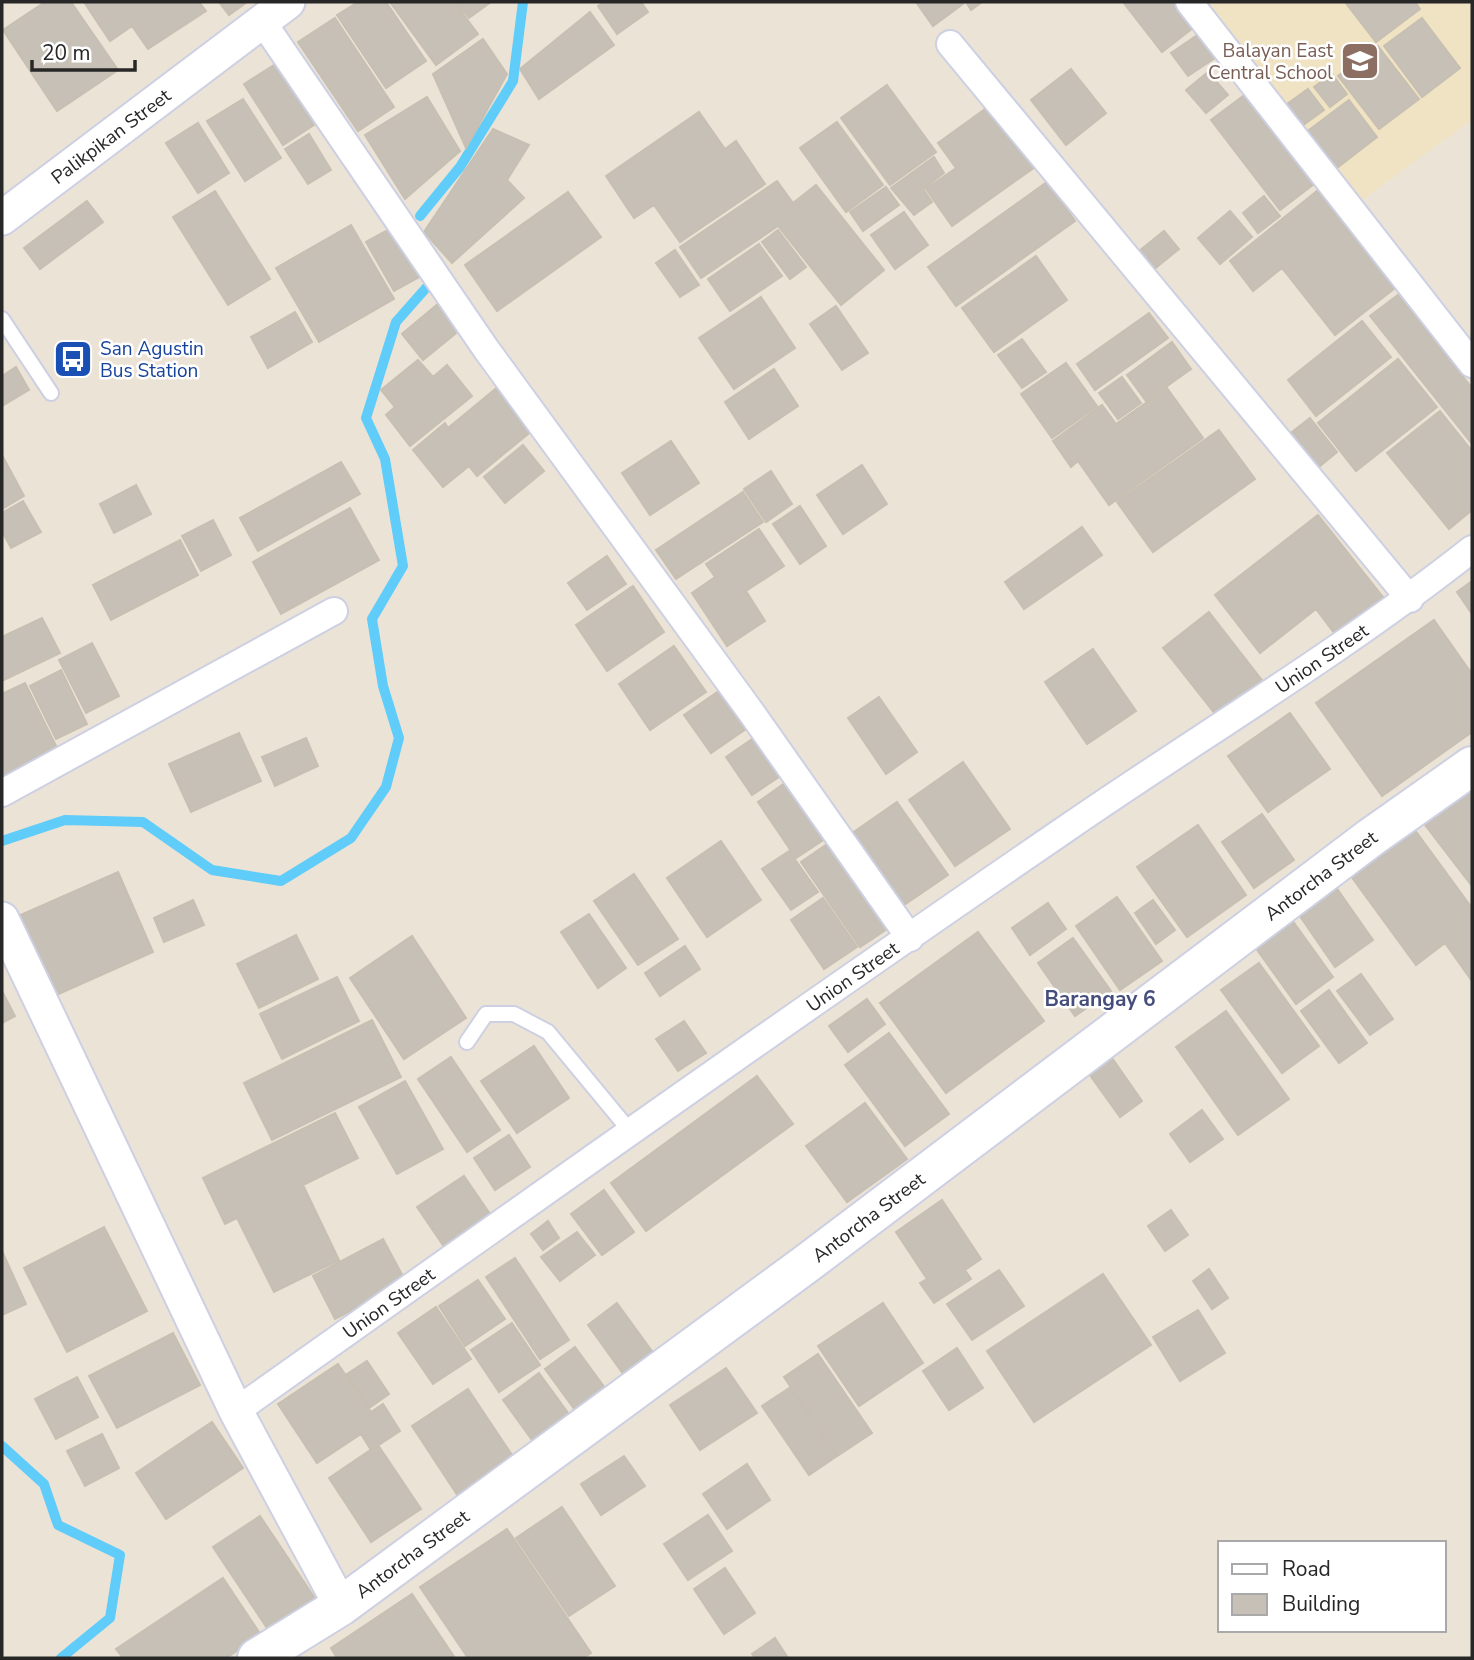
<svg xmlns="http://www.w3.org/2000/svg" width="1474" height="1660" font-family="'Nunito Sans',sans-serif">
	<style>
		.education { fill: #f0e3c4 }
		.lines { fill: none; stroke-linecap: round; stroke-linejoin: round }
		.stream { stroke: #5fccf9; stroke-width: 10 }
		.building { fill: #c6c0b7; stroke: #c7bfb1; stroke-width: 2 }
		.service-casing { stroke: #ccd0e2; stroke-width: 18 }
		.minor-casing { stroke: #ccd0e2; stroke-width: 30 }
		.tertiary-casing { stroke: #ccd0e2; stroke-width: 37 }
		.secondary-casing { stroke: #ccd0e2; stroke-width: 42 }
		.service { stroke: #fff; stroke-width: 14 }
		.minor { stroke: #fff; stroke-width: 26 }
		.tertiary { stroke: #fff; stroke-width: 33 }
		.secondary { stroke: #fff; stroke-width: 38 }
		.labels { text-anchor: middle; stroke-width: 5; stroke-linejoin: round; paint-order: stroke }
		.education-label { font-size: 19px; fill: #785e54; stroke: #fff; text-anchor: end }
		.street-label { font-size: 19px; fill: #272727; stroke: #fff }
		.transit-label { font-size: 19px; fill: #164399; stroke: #fff; text-anchor: start }
		.neighbourhood-label { font-size: 21px; font-weight: bold; fill: #444d7b; stroke: #fff }
	</style>
	<rect width="100%" height="100%" fill="#ece3d7"/>
	<path class="education" d="M1202,2H1472V120L1358,203Z"/>
	<g class="lines">
		<path class="stream" d="M420,216L460,167L513,81L523,2
			M2,841L65,820L143,822L212,870L281,881L351,838L386,787L399,738L383,686L372,619L403,566L385,459L366,418L396,322L426,288
			M2,1446L44,1484L58,1525L120,1555L110,1618L61,1658"/>
	</g>
	<path class="building" d="M45,2H71L118,70L57,111L3,30Z
		M84,2H199L206,11L148,49L132,26L110,41Z
		M219,2H247L229,15Z
		M358,2H386L426,61L386,88L337,15Z
		M390,2H454L478,34L436,65Z
		M456,2H491L469,18Z
		M604,2H641L648,12L617,34L598,6Z
		M916,2H961L963,4L933,26Z
		M966,2H982L971,10Z
		M1123,2H1181L1198,24L1162,52Z
		M1345,2H1415L1420,9L1376,42Z
		M590,12L614,45L539,99L520,69Z
		M335,18L394,107L358,131L298,42Z
		M1422,18L1460,68L1422,97L1384,46Z
		M1202,32L1218,56L1188,76L1171,53Z
		M483,39L507,74L466,148L433,74Z
		M1378,46L1419,99L1379,129L1338,76Z
		M279,62L317,123L283,145L244,84Z
		M1071,69L1106,113L1066,145L1031,100Z
		M1208,72L1228,95L1206,113L1186,90Z
		M1332,74L1347,94L1330,107L1314,87Z
		M887,85L936,152L890,185L841,118Z
		M1308,89L1324,110L1299,128L1283,107Z
		M1246,94L1314,184L1280,210L1211,120Z
		M427,97L460,151L405,199L365,135Z
		M243,99L281,158L245,181L207,121Z
		M1349,100L1377,137L1333,171L1305,133Z
		M988,107L1006,133L1009,131L1035,167L952,226L926,189L956,168L938,143Z
		M699,112L725,149L736,141L765,184L680,242L654,205L634,218L606,176Z
		M837,122L883,185L846,212L800,148Z
		M198,123L229,173L198,193L166,143Z
		M493,129L529,145L507,180L524,198L452,263L424,232Z
		M309,134L331,170L308,184L285,149Z
		M934,157L944,173L923,189L932,202L914,215L891,188Z
		M777,181L793,203L816,185L884,270L841,305L778,226L701,278L680,247Z
		M1047,182L1075,221L956,306L928,267Z
		M886,187L899,205L863,231L850,212Z
		M215,191L270,279L228,305L173,217Z
		M1317,191L1395,288L1335,335L1282,268L1253,291L1230,261Z
		M568,192L601,237L497,311L465,265Z
		M1264,196L1280,216L1258,233L1243,213Z
		M87,201L103,222L40,269L24,248Z
		M1230,211L1252,237L1220,264L1198,238Z
		M904,212L928,245L895,269L871,235Z
		M351,225L394,299L319,342L276,268Z
		M393,227L421,276L394,291L366,242Z
		M778,230L806,267L790,279L762,242Z
		M1164,231L1179,249L1153,270L1138,252Z
		M759,244L782,276L730,311L708,279Z
		M675,250L699,285L680,297L656,263Z
		M1036,256L1067,300L994,352L962,308Z
		M1398,295L1472,388V444L1370,316Z
		M761,297L795,348L734,389L699,338Z
		M439,303L461,329L423,360L402,334Z
		M836,306L868,353L842,370L810,324Z
		M295,312L312,342L268,368L251,337Z
		M1149,313L1168,338L1095,390L1077,364Z
		M1362,321L1391,357L1316,416L1288,380Z
		M1022,339L1046,372L1022,388L998,355Z
		M1172,342L1191,369L1146,401L1127,375Z
		M1398,359L1437,407L1356,471L1318,423Z
		M418,360L433,377L447,365L472,396L410,446L386,415L395,407L381,390Z
		M1066,363L1097,406L1052,438L1021,394Z
		M16,367L29,390L2,406V376Z
		M774,369L798,406L749,439L725,402Z
		M1122,377L1141,403L1118,419L1099,393Z
		M499,386L534,429L477,476L469,466L443,487L413,450L445,423L448,428Z
		M1167,388L1203,438L1109,505L1078,461L1071,467L1053,441L1102,405L1116,424Z
		M1440,411L1472,451V510L1449,529L1387,453Z
		M1310,418L1337,452L1314,471L1287,436Z
		M1219,430L1255,479L1153,552L1117,502Z
		M671,441L699,483L650,515L622,473Z
		M523,445L544,471L505,503L484,477Z
		M2,455L24,496L2,509Z
		M341,462L360,494L258,551L240,518Z
		M862,465L887,504L843,534L817,495Z
		M771,471L792,504L766,522L744,489Z
		M136,485L151,514L114,533L100,504Z
		M743,492L763,522L676,579L656,550Z
		M23,501L41,532L11,548L2,531V513Z
		M800,506L826,546L800,564L773,524Z
		M350,508L379,560L281,614L253,562Z
		M1318,515L1383,597L1335,634L1316,609L1260,653L1215,595Z
		M213,520L231,555L201,571L182,536Z
		M1082,527L1102,555L1024,609L1005,582Z
		M759,529L784,566L746,591L765,621L727,646L692,593L715,577L706,564Z
		M180,540L198,575L111,620L93,585Z
		M607,556L626,584L587,610L568,583Z
		M1472,581V614L1457,592Z
		M633,586L664,632L607,671L576,625Z
		M1209,612L1265,684L1220,720L1163,648Z
		M42,618L60,653L2,681V637Z
		M1434,620L1472,674V732L1382,796L1316,703Z
		M92,643L119,696L86,713L59,660Z
		M674,646L706,692L650,730L619,684Z
		M1093,649L1136,711L1087,744L1045,682Z
		M61,670L87,724L56,739L30,686Z
		M25,683L60,754L2,782V694Z
		M719,691L746,729L711,753L684,715Z
		M879,697L917,752L886,774L848,718Z
		M1290,713L1330,769L1268,812L1228,756Z
		M239,733L261,781L191,812L169,764Z
		M761,733L788,771L752,795L726,757Z
		M306,738L318,766L275,786L262,757Z
		M963,762L1010,829L955,866L909,800Z
		M792,778L831,835L796,858L758,802Z
		M1472,783V886L1422,821Z
		M897,802L948,875L898,909L848,836Z
		M1262,814L1294,860L1254,888L1222,842Z
		M1409,822L1472,908V981L1445,943L1416,965L1345,868Z
		M1198,825L1246,895L1187,937L1137,867Z
		M836,838L896,923L860,947L801,862Z
		M721,841L761,900L707,937L667,878Z
		M789,851L818,892L791,910L762,869Z
		M118,872L153,952L52,997L16,917Z
		M634,874L678,939L638,965L594,901Z
		M1333,883L1373,940L1335,967L1295,909Z
		M1117,897L1162,961L1120,990L1076,926Z
		M823,898L857,947L824,969L791,920Z
		M193,900L204,925L164,942L154,918Z
		M1153,900L1175,930L1156,944L1135,913Z
		M1048,903L1066,929L1030,955L1012,928Z
		M1287,913L1333,977L1296,1004L1250,940Z
		M589,914L626,968L598,988L561,932Z
		M978,932L1044,1021L946,1093L880,1003Z
		M296,935L318,979L259,1008L237,964Z
		M412,936L466,1018L404,1059L350,978Z
		M1073,938L1111,991L1075,1016L1038,963Z
		M685,946L700,969L660,996L645,973Z
		M1259,963L1319,1046L1282,1073L1221,990Z
		M1361,974L1393,1019L1370,1035L1337,991Z
		M337,977L359,1021L282,1059L260,1014Z
		M1329,990L1367,1043L1339,1063L1301,1011Z
		M2,991L15,1016L2,1023Z
		M867,999L885,1024L848,1052L829,1026Z
		M1226,1011L1289,1099L1238,1135L1176,1047Z
		M372,1020L401,1077L272,1140L244,1083Z
		M684,1021L706,1053L678,1071L656,1039Z
		M889,1033L949,1114L905,1146L845,1065Z
		M534,1046L569,1098L517,1133L481,1081Z
		M1110,1055L1142,1101L1120,1117L1087,1071Z
		M451,1057L500,1130L467,1152L418,1079Z
		M757,1076L793,1124L646,1231L611,1183Z
		M405,1081L443,1149L397,1174L359,1107Z
		M865,1103L907,1159L847,1202L806,1146Z
		M1202,1110L1223,1139L1190,1162L1170,1134Z
		M335,1113L358,1158L303,1185L339,1260L274,1292L237,1218L225,1224L203,1178Z
		M509,1135L530,1167L495,1190L474,1158Z
		M464,1176L490,1214L443,1245L417,1207Z
		M604,1190L634,1232L602,1255L571,1214Z
		M942,1200L981,1259L965,1270L971,1279L934,1303L920,1283L927,1279L896,1232Z
		M1171,1210L1188,1235L1165,1251L1148,1226Z
		M548,1221L559,1238L543,1250L531,1234Z
		M104,1227L147,1311L67,1352L24,1268Z
		M577,1232L595,1255L560,1281L541,1257Z
		M383,1239L406,1282L335,1319L313,1276Z
		M2,1251L26,1304L2,1315Z
		M515,1258L569,1340L540,1359L486,1277Z
		M1209,1269L1228,1298L1212,1309L1193,1281Z
		M999,1270L1024,1306L972,1340L947,1304Z
		M1103,1274L1151,1345L1034,1422L987,1351Z
		M478,1280L505,1319L465,1346L439,1306Z
		M617,1303L654,1354L624,1375L588,1325Z
		M883,1303L923,1363L859,1406L818,1346Z
		M436,1307L471,1359L433,1384L398,1333Z
		M1198,1310L1225,1353L1180,1381L1153,1337Z
		M512,1323L540,1365L499,1392L471,1350Z
		M173,1333L200,1385L117,1428L89,1376Z
		M575,1347L608,1392L578,1414L545,1369Z
		M957,1348L983,1388L949,1410L923,1371Z
		M818,1354L872,1433L837,1456L784,1377Z
		M367,1361L389,1394L369,1408L347,1374Z
		M338,1364L371,1412L383,1404L400,1431L371,1450L361,1434L317,1463L278,1404Z
		M726,1368L757,1413L700,1450L670,1405Z
		M539,1373L571,1417L535,1444L503,1400Z
		M77,1377L98,1417L56,1439L35,1399Z
		M791,1387L837,1456L809,1475L762,1406Z
		M468,1389L516,1461L460,1499L412,1426Z
		M212,1422L243,1468L166,1519L136,1473Z
		M102,1434L119,1468L85,1486L67,1451Z
		M378,1445L421,1509L371,1542L329,1478Z
		M624,1456L645,1486L601,1515L581,1484Z
		M747,1464L770,1500L727,1529L703,1494Z
		M562,1507L615,1586L569,1616L516,1538Z
		M708,1515L732,1551L688,1580L664,1544Z
		M260,1516L320,1606L273,1637L213,1547Z
		M507,1529L591,1653L583,1658H468L420,1587Z
		M725,1568L755,1613L724,1634L694,1589Z
		M223,1578L261,1635L226,1658H123L116,1649Z
		M412,1594L455,1658H337L331,1648Z
		M775,1638L788,1658H755L752,1654Z"/>
	<g class="lines">
		<g class="service-casing">
			<path id="service" d="M2,319L51,393
				M467,1042L486,1014H514L548,1032L630,1131"/>
		</g>
		<g class="minor-casing">
			<g id="minor">
				<path d="M1189,2L1472,364"/>
				<path d="M262,21L486,349L751,712L910,938"/>
				<path d="M950,44L1410,599"/>
				<path d="M2,793L334,611"/>
				<path id="s1" d="M236,1411C512,1215 788,1019 1067,828C1202,735 1343,651 1472,549"/>
			</g>
		</g>
		<g class="tertiary-casing">
			<g id="tertiary">
				<path id="s2" d="M2,218L288,2"/>
				<path d="M2,919L236,1411L341,1606"/>
			</g>
		</g>
		<g class="secondary-casing">
			<g id="secondary">
				<path id="s3" d="M257,1658L341,1606L806,1264L1370,838L1472,766"/>
			</g>
		</g>
		<use href="#service" class="service"/>
		<use href="#minor" class="minor"/>
		<use href="#tertiary" class="tertiary"/>
		<use href="#secondary" class="secondary"/>
	</g>
	<defs>
		<g id="school-square" transform="scale(2.0125)"><rect x="-9" y="-9" width="18" height="18" rx="4" fill="#8d6e63" stroke="#fff"/><path d="M0-5L7-2L0 1L-7-2ZM-4 1L0 2.5L4 1V4Q0 6-4 4Z" fill="#fff"/></g>
		<g id="bus-square" transform="scale(2.0125)"><rect x="-9" y="-9" width="18" height="18" rx="4" fill="#1a4fb4" stroke="#fff"/><path d="M-5-6H5V4H4V6H2V4H-2V6H-4V4H-5ZM-3.5-4V0h7V-4ZM-3.5 1.2v1.5H-2V1.2ZM2 1.2v1.5H3.5V1.2Z" fill="#fff"/></g>
	</defs>
	<g fill-rule="evenodd">
		<use href="#school-square" x="1360" y="61"/>
		<use href="#bus-square" x="73" y="359"/>
	</g>
	<g class="labels">
		<g class="education-label">
			<text x="1333" y="57">Balayan East<tspan x="1333" dy="22">Central School</tspan></text>
		</g>
		<g class="street-label">
			<text dy="7" stroke="none"><textPath href="#s2" startOffset="136">Palikpikan Street</textPath></text>
			<text dy="7" stroke="none"><textPath href="#s1" startOffset="1321">Union Street</textPath></text>
			<text dy="7" stroke="none"><textPath href="#s3" startOffset="1321">Antorcha Street</textPath></text>
			<text dy="7" stroke="none"><textPath href="#s1" startOffset="754">Union Street</textPath></text>
			<text dy="7" stroke="none"><textPath href="#s3" startOffset="754">Antorcha Street</textPath></text>
			<text dy="7" stroke="none"><textPath href="#s1" startOffset="187">Union Street</textPath></text>
			<text dy="7" stroke="none"><textPath href="#s3" startOffset="187">Antorcha Street</textPath></text>
		</g>
		<g class="transit-label">
			<text x="100" y="355">San Agustin<tspan x="100" dy="22">Bus Station</tspan></text>
		</g>
		<g class="neighbourhood-label">
			<text x="1100" y="1006">Barangay 6</text>
		</g>
	</g>
	<rect width="1474" height="1660" fill="none" stroke="#272727" stroke-width="7"/>
	<rect x="1218" y="1541" width="228" height="91" fill="#ffffff" stroke="#a9a9a9" stroke-width="2"/>
	<rect x="1232" y="1564" width="35" height="10" fill="#ffffff" stroke="#a9a9a9" stroke-width="2"/>
	<text x="1282" y="1576" font-size="21" fill="#272727">Road</text>
	<rect x="1232" y="1594" width="35" height="21" fill="#c6c0b7" stroke="#a9a9a9" stroke-width="2"/>
	<text x="1282" y="1611" font-size="21" fill="#272727">Building</text>
	<path d="M32 60v10h103v-10" fill="none" stroke="#272727" stroke-width="3.5"/>
	<text x="42" y="60" font-size="21" fill="#272727" stroke="#ffffff" stroke-width="5" paint-order="stroke">20 m</text>
</svg>
